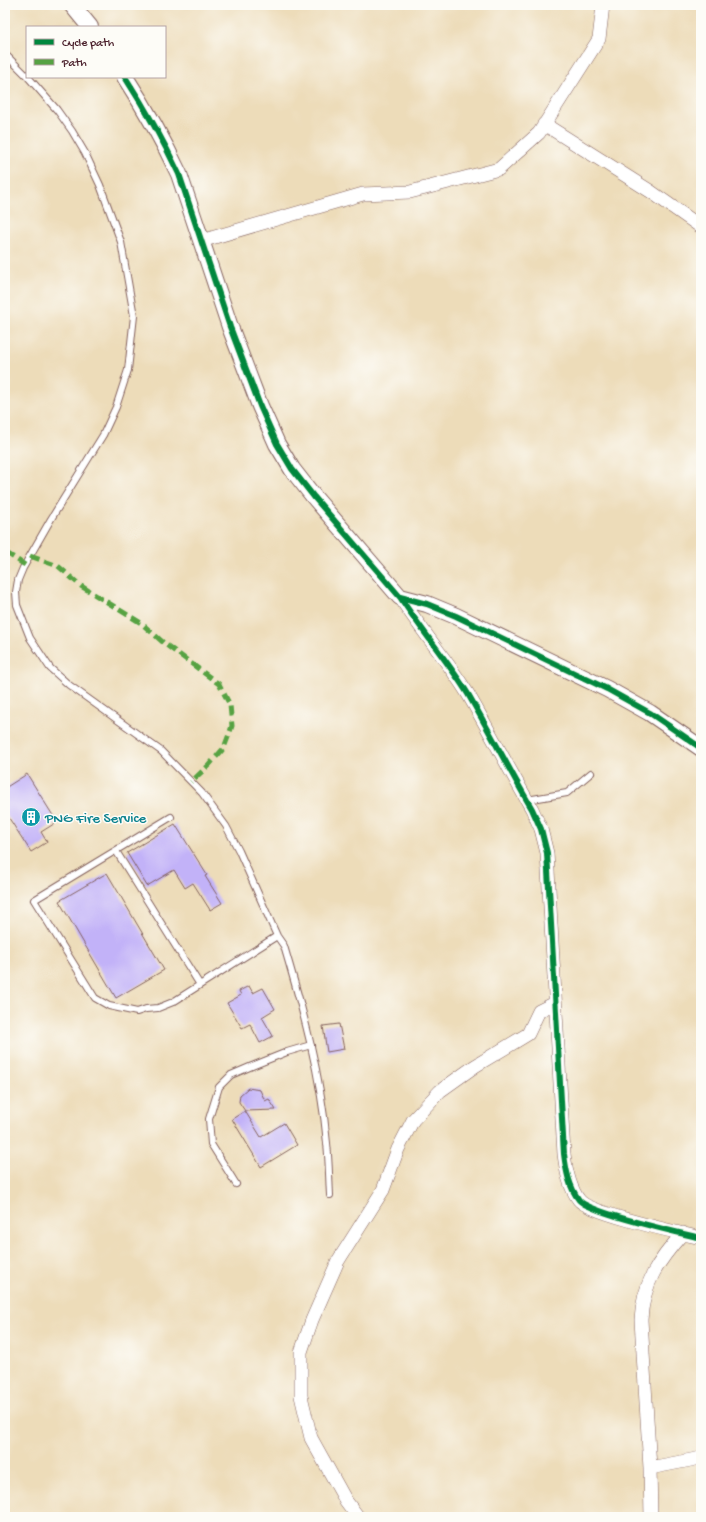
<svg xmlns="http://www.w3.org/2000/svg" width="706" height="1522" font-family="'Gochi Hand',sans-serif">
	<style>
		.building { fill: #c2b2f8 }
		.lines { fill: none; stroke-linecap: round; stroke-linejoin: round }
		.service-casing { stroke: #83615d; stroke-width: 8 }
		.minor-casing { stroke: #83615d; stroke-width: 14 }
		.tertiary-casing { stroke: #83615d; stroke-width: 18 }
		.service { stroke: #fff; stroke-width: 6 }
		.minor { stroke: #fff; stroke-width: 13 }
		.tertiary { stroke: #fff; stroke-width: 16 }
		.quiet { stroke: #56a243; stroke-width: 5; stroke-dasharray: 10 5; stroke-linecap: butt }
		.cycleway-casing { stroke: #fdfcf7; stroke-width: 8 }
		.cycleway { stroke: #00873e; stroke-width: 6 }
		.labels { text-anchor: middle; stroke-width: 3; stroke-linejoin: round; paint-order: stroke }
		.culture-label { font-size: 15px; fill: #0d838f; stroke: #fdfcf7; text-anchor: start }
	</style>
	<rect width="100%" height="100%" fill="#fdfcf7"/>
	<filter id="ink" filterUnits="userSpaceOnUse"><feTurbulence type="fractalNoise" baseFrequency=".025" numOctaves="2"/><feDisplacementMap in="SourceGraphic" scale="8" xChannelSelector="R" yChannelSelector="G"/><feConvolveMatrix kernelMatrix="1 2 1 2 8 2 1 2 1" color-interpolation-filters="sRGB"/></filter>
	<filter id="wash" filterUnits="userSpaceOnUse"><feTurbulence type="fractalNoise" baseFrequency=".012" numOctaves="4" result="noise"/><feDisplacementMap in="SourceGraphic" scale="16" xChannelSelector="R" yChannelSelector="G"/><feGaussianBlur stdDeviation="0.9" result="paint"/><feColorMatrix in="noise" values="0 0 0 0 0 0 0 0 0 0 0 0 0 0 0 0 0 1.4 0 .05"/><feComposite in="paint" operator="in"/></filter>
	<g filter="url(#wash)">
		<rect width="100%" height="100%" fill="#eddcb9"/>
		<g id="blocks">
			<path class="building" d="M27,774L57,822L41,832L47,842L31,852L5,812V788Z
				M175,824L207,875L205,876L222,903L210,910L193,883L185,888L174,870L147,886L127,853Z
				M107,873L164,970L116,998L59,901Z
				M249,986L253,993L263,988L275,1009L262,1017L273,1036L260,1043L250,1024L242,1028L227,1003L241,995L239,991Z
				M339,1024L344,1049L327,1052L323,1026Z
				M248,1088L260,1090L265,1101L269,1099L276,1110L245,1111L239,1102L240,1095Z
				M245,1111L261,1137L284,1123L297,1145L261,1167L232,1119Z"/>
		</g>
	</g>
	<g filter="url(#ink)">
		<use href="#blocks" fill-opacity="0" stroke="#83615d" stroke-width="1"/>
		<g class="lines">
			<g class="service-casing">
				<path id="service" d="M5,54L27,76
					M28,77L57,110L72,131L85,153L100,185L121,242L134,316L128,370L116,407L103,435L51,519L23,568L18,580L16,592L17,605L30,638L50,668L69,685L161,751L202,793L226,826L239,851L277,936L284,946C303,1010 321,1076 327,1143C329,1161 329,1178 330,1195
					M527,800L567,793L591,773
					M171,817L34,900L95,998L109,1006L137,1012L146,1009L158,1008L173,1002L277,936
					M116,851L200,985
					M236,1184L211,1144L209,1119L219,1087L231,1075L252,1066L287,1052L311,1045"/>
			</g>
			<g class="minor-casing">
				<path id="minor" d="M544,124L650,191L701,227
					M201,241L363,194L410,192L499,169L539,133L599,39L603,5
					M400,597C421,630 447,660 468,694C490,732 510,771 532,809L541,829L547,853L564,1154C566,1170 569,1187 579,1200C589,1213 680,1233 701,1238
					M650,1468L641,1320C643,1283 658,1261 683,1233
					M358,1517L346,1501L311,1438L301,1396V1352L312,1320L338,1261L383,1190L398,1149L413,1120L440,1091L475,1066L528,1034L539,1011L555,1003
					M651,1517L650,1468L701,1458"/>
			</g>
			<g class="tertiary-casing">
				<path id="tertiary" d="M72,5L90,27
					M125,77C145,108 163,140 179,174L230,327L260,406L277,444L292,469L314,497L400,597L427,604L456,616L607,689L650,713L701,748"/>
			</g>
			<use href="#service" class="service"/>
			<use href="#minor" class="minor"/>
			<use href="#tertiary" class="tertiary"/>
			<path class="quiet" d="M5,552L25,565
				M30,556L58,566L81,586L141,623L165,644L219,684L230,705L232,726L224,748L209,765L191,782"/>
			<g class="cycleway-casing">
				<path id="cycleway" d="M125,77C145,108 163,140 179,174L230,327L260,406L277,444L292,469L314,497L400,597L427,604L456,616L607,689L650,713L701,748
					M400,597C421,630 447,660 468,694C490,732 510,771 532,809L541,829L547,853L564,1154C566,1170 569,1187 579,1200C589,1213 680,1233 701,1238"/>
			</g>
			<use href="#cycleway" class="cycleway"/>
		</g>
	</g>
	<defs>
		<g id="building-disc" transform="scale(1)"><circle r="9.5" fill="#0f9aa8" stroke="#fdfcf7"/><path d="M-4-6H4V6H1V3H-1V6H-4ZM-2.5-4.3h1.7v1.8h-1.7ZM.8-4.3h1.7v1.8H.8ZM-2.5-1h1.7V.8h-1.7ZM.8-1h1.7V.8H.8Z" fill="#fff"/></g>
	</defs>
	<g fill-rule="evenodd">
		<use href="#building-disc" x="31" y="817"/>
	</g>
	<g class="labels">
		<g class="culture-label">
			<text x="45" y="822">PNG Fire Service</text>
		</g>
	</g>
	<rect width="706" height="1522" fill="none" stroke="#fdfcf7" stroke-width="20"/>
	<rect x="26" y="26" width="140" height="52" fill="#fdfcf7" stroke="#b5a4a5"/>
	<rect x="34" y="39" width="20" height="6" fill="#00873e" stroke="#b5a4a5"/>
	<text x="62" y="46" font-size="12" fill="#4a1f2b">Cycle path</text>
	<rect x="34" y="59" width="20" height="6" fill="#56a243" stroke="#b5a4a5"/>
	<text x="62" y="66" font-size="12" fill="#4a1f2b">Path</text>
</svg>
